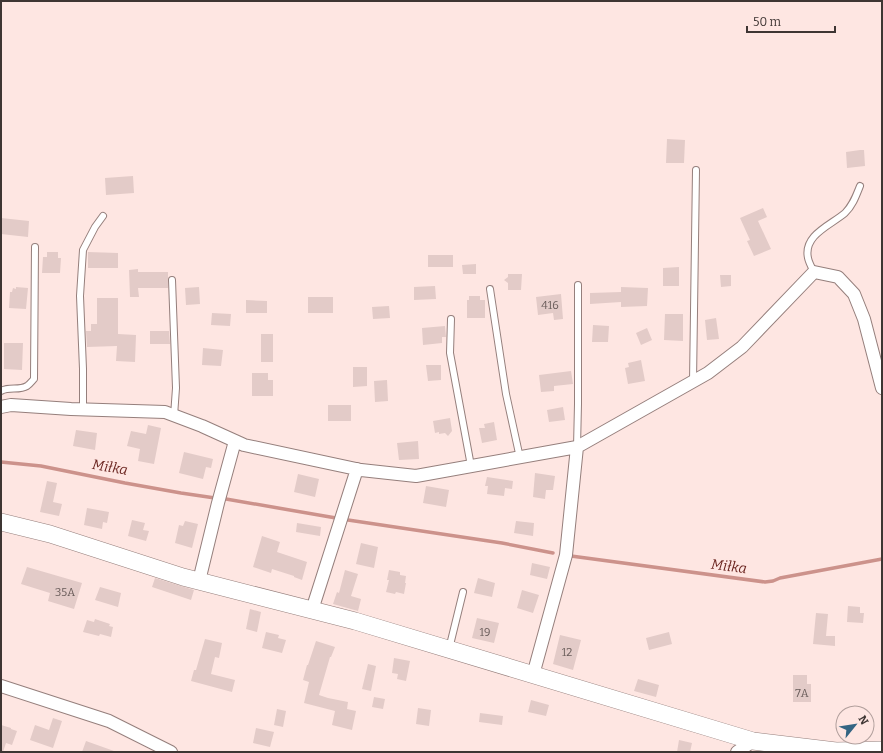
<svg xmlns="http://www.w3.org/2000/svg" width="883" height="753" font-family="Bitter,serif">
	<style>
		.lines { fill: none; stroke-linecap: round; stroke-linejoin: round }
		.stream { stroke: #cc928b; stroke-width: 3.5 }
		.building { fill: #e3cbc8 }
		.lane-casing { stroke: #957f7c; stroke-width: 8 }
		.street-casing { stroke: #957f7c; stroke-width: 14 }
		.secondary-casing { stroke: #957f7c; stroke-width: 18 }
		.lane { stroke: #fff; stroke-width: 6 }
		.street { stroke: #fff; stroke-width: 12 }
		.secondary { stroke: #fff; stroke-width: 17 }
		.labels { text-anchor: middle; stroke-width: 3; stroke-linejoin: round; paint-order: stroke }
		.number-label { font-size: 11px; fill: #675a58 }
		.water-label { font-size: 14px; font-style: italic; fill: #6a241f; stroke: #fee6e2 }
	</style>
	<rect width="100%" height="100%" fill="#fee6e2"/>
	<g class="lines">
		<path class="stream" d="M1,462L41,466L125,483L181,493L215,498
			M226,499L336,518
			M348,520L502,543L553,553
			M571,556L765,582L773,581L780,578L882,559"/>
	</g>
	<path class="building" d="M667,139L685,140L684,163H666Z
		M860,150H864L865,166L847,168L846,152Z
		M133,176L134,193L106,195L105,178Z
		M763,208L767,217L758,221L771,249L754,256L747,241L750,240L740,218Z
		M1,218L29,221L28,237L1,234Z
		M47,252H58V258H61L60,273H42L43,257H47Z
		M88,252L118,253V268H88Z
		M428,255H453V267H428Z
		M476,264V274H463L462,265Z
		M679,267V286H663V268Z
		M138,269V272H168V288H138L139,297H130L129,270Z
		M508,274H522L521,290H508V283L504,280L508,277Z
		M720,275H731V286L721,287Z
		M435,286L436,299L414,300V287Z
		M16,287L28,288L26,309L9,308L10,292H12L13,288L16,289Z
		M199,287L200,304L186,305L185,288Z
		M621,287L648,288L647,306L621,307V302L590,304V293L621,292Z
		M561,294L563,319L554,320L553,313L538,315L536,297Z
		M469,296H480V300H485V318H467V300H469Z
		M308,297H333V313H308Z
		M97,298H118V334L136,335L135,362L116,361L117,346L87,347L86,331H91V324H97Z
		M246,300L267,301V313H246Z
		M389,306L390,318L373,319L372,307Z
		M212,313L231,314L230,326L211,325Z
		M665,314H683V341L664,340Z
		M716,318L719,339L707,340L705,320Z
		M593,325L609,326L608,342H592Z
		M445,326L446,337H442V343L423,345L422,328Z
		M647,328L652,340L641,345L636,333Z
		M150,331H169L170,344H150Z
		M261,334H273V362H261Z
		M4,343H23L22,370L4,369Z
		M203,348L223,350L221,366L202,365Z
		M641,360L645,381L628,384L625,368L629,367L628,363Z
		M426,365H441V380L428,381Z
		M353,367H367V386L353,387Z
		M571,371L573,384L554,386V391L541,392L539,375Z
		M252,373H268V380H273V396H252Z
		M387,380L388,401L375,402L374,381Z
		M328,405H351V421H328Z
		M563,407L565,420L549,422L547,410Z
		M450,418L452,431L448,436L445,433L439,434V432L435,433L433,421Z
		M494,422L497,440L482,443L479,428H485L484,424Z
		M148,425L161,428L154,464L138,461L140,449L127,446L131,431L146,434Z
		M76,430L97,433L95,450L73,446Z
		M418,441L419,459L399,460L397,443Z
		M184,452L213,459L211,468L206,467L203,479L179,473Z
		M535,473L555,476L553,490H546L545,499L533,497Z
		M298,474L319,479L315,497L294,492Z
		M487,477L513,481L512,489L505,488L504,496L487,494L488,486H485Z
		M47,481L57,483L53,502L62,504L59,516L40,512Z
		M426,486L449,490L446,507L423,503Z
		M87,508L109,512L107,523L103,522L102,529L84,525Z
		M132,520L145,523L143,530L149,531L146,541L128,536Z
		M185,521L198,524L192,548L175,543L179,525L183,526Z
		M516,521L534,523L533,536L514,533Z
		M297,523L321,527L320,536L296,532Z
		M262,536L280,542L277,552L307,562L302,580L294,577V576L272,569L271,573L253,567Z
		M361,543L378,547L374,568L356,564Z
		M532,563L550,567L547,579L530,575Z
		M27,567L82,583L74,609L48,601L50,593L21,584Z
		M345,570L358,574L351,596L361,599L358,611L333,604L337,592L339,593Z
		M389,570L400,572V575L406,576L405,583H406L404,594L396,592L395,594L386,592L389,580H387Z
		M155,578L194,590L191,600L152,587Z
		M478,578L495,583L492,597L474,593Z
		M100,587L121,593L118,607L95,600Z
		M522,590L539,595L533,613L517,608Z
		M848,606L860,607V613H864L863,623L847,622Z
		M250,609L261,612L257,632L246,629Z
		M816,613L828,614L826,636H835V646L813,644Z
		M477,618L499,623L494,643L472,638Z
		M95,619L110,624L109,626L113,627L111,637L100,634L99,636L83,632L87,620L94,622Z
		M266,632L279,635L278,638L286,640L282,653L262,648Z
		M669,632L672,644L649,650L646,638Z
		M560,635L581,640L573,670L553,664Z
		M205,639L222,643L219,658L215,657L211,674L235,680L232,692L191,681L194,670H196Z
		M316,641L335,647L331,657H330L319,695L328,698L348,702L347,709L356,711L352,730L332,725L335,711L304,703L309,682L303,680L307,665H308Z
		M394,658L410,661L406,681L397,679L398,674L392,673Z
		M368,664L376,666L371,691L362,689Z
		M793,675H807V684H811V702H793Z
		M638,679L659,685L656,697L634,691Z
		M374,697L385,699L383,709L372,707Z
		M531,700L549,705L546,716L528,712Z
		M418,708L431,710L429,726L416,724Z
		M277,709L286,711L283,727L274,725Z
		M480,713L503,716L502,725L479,722Z
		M53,718L62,721L53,748L30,740L35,725L49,730Z
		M1,725L11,728V729L17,731L12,745L6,743L3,752H1Z
		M256,728L274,732L270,747L253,743Z
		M679,740L692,743L690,752H677Z
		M86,741L114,751L113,752H82Z"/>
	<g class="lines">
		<g class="lane-casing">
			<path id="lane" d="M814,272C812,268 809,263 808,258C803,235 831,225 845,213C853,205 856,196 860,186
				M172,280L176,388L174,416
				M490,289L506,394L520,458
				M451,319L450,353L471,466
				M693,382L696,170
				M1,391C9,386 19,391 27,386C30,384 32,381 34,379L35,247
				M83,409V369L80,296L83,250L95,227L103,216
				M577,447L578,404V285
				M449,649L463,592"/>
		</g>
		<g class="street-casing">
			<path id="street" d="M1,407L11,405L71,409L165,412L202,426L244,445L361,470L416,476L577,447
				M199,581L218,503L235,441
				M312,610L357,469
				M533,675L566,555L577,447L708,373L742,347L814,272L838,277L854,294L864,319L882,388
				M1,686L109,721L171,752
				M737,752L753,741"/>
		</g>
		<g class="secondary-casing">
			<path id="secondary" d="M1,522L50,534L183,577L355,621L753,741L836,751L882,750"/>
		</g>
		<use href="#lane" class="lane"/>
		<use href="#street" class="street"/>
		<use href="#secondary" class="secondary"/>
	</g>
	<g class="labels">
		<g class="number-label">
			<text x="550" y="309">416</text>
			<text x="65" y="596">35A</text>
			<text x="485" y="636">19</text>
			<text x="567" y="656">12</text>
			<text x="802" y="697">7A</text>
		</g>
		<g class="water-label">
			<text transform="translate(110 467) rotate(10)" y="5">Miłka</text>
			<text transform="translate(729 566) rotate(8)" y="5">Miłka</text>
		</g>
	</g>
	<rect width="883" height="753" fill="none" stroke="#3e3533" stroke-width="4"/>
	<g transform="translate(855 725) rotate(60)"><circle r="19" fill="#fee6e2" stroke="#b19f9c"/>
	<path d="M0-3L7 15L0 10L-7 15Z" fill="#346583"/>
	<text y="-6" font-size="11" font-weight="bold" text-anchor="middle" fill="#3e3533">N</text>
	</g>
	<path d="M747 26v6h88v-6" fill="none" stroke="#3e3533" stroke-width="2"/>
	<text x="753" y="26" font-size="12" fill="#3e3533" stroke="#fee6e2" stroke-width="3" paint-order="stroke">50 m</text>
</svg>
